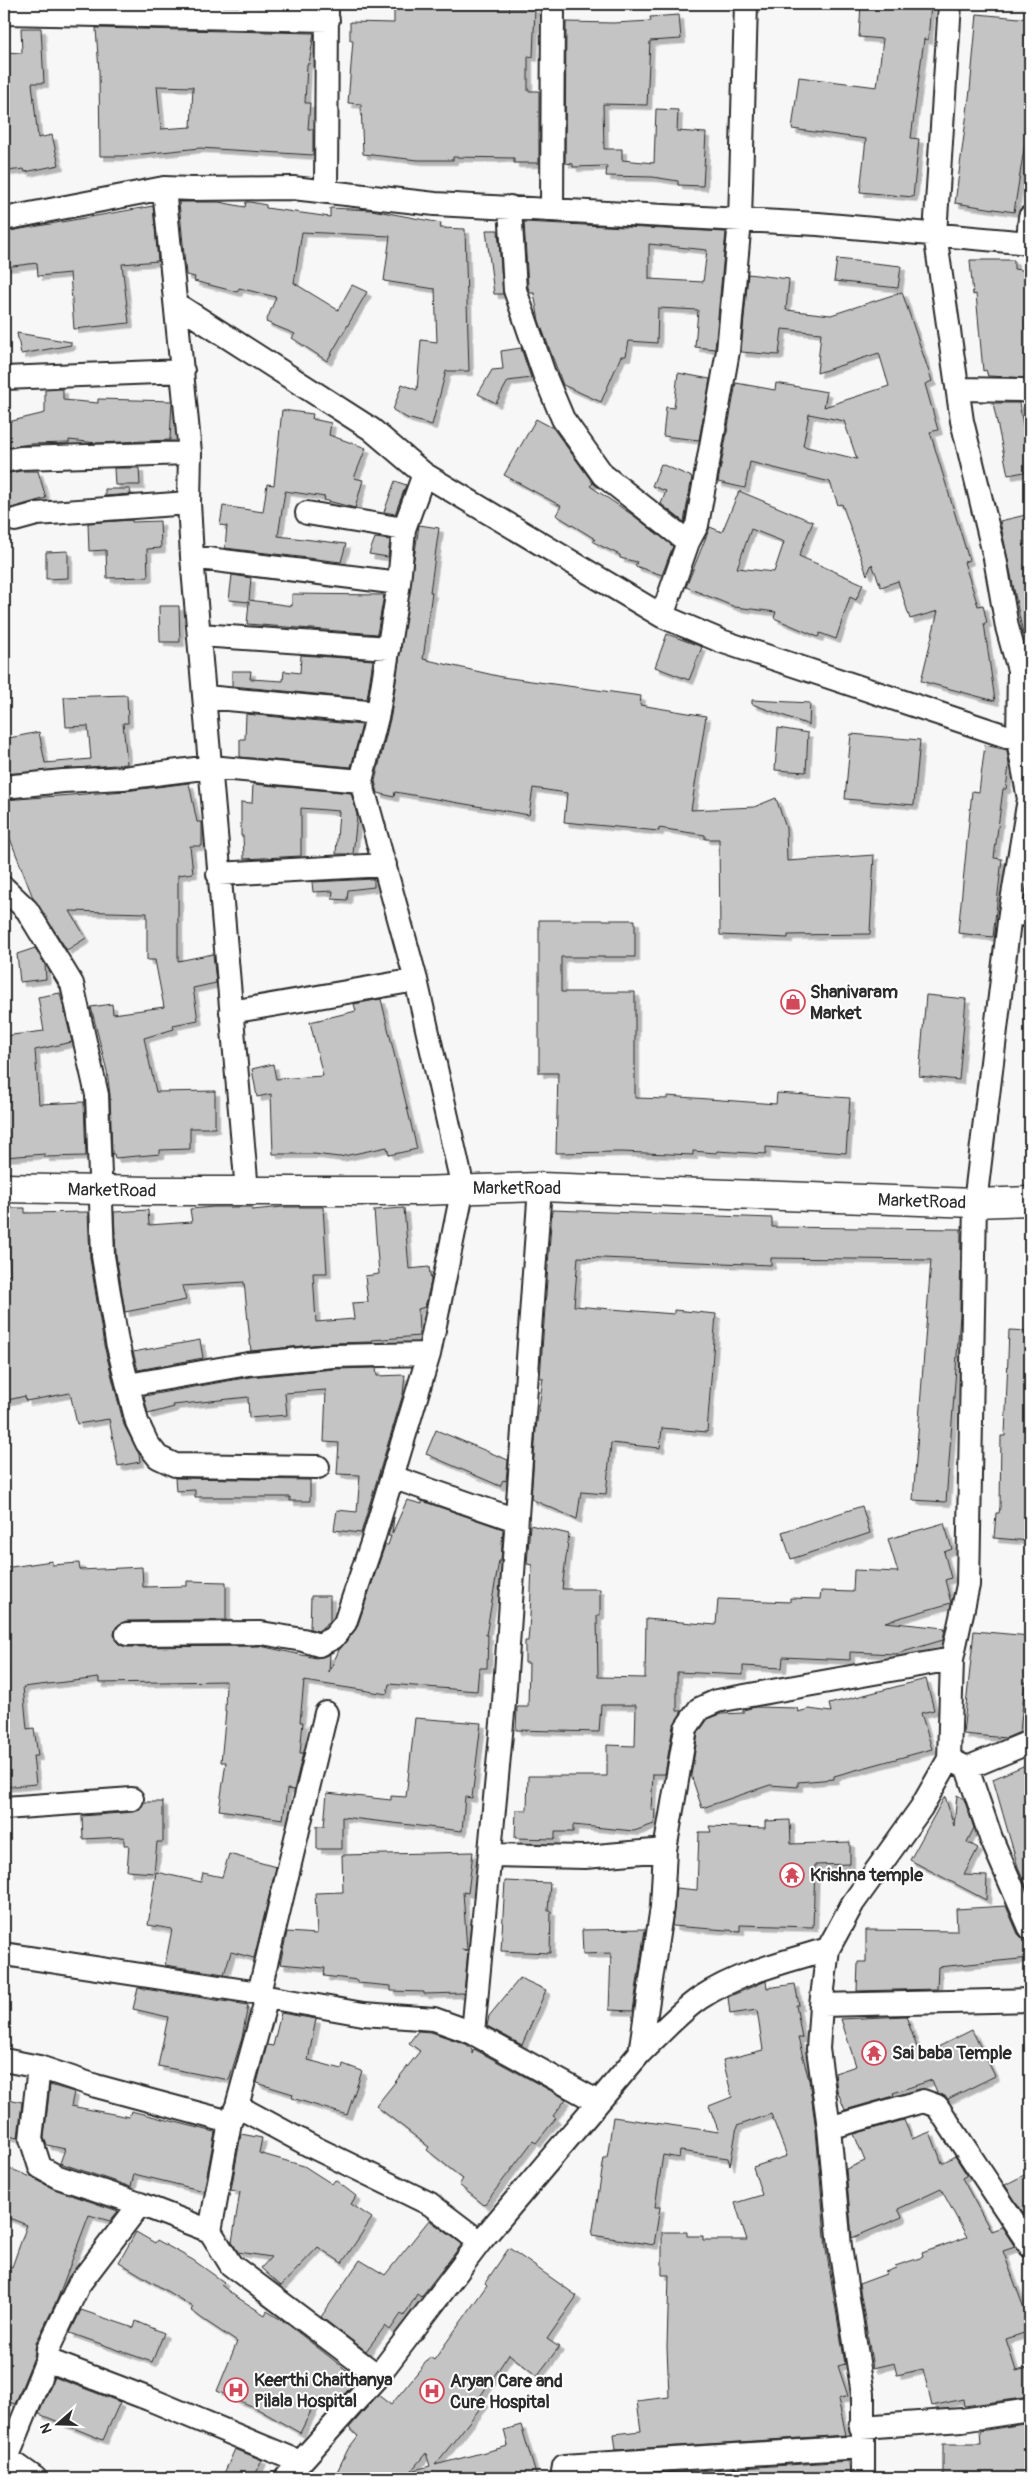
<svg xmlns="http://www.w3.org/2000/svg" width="1034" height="2482" font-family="Pangolin,sans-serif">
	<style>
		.building { fill: #c4c4c4; stroke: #2b2b2b; fill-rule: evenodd; filter: url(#shadow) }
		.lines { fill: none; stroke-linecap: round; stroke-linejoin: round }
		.minor-casing { stroke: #2b2b2b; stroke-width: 26 }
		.tertiary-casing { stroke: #2b2b2b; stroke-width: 31 }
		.minor { stroke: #fff; stroke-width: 22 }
		.tertiary { stroke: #fff; stroke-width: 28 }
		.labels { text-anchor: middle; stroke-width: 4; stroke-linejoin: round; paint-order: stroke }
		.poi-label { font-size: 18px; font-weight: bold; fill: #2b2b2b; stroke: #fff; text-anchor: start }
		.street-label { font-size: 18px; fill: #2b2b2b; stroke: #fff }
	</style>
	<defs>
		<filter id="shadow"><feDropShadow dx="4.5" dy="4.5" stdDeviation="0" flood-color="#0004"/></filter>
	</defs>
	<rect width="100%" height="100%" fill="#f7f7f7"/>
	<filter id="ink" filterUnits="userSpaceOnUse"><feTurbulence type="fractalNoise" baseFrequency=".02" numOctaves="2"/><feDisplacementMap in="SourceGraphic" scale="10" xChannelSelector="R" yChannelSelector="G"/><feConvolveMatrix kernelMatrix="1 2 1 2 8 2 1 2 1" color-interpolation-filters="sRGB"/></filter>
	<g filter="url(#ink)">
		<path class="building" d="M422,4H480V7L535,8L533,57L528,56V91H539V163H514V158L453,157V160H418L363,154L361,104L348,103L353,40H350V22L394,23V8H422Z
			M861,4H931L928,40L924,39L911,138L919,139L913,197L860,192L866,139L792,129L799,77L877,87L883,39L859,37Z
			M977,14L1030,19V111L1014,212L955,203L970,90Z
			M679,15L681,39L650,41L647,105L603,104L604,149H622V160L654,163L656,109L678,110L677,131L706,133L703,186L678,185V181L653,177L606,176L607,166L573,167V164L565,163L566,22L613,23L651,21L650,17Z
			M21,28H41L44,83H32L38,138L52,135L59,165L25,172L24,169L7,171L4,146V52L22,53Z
			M96,28L314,33L309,64H307L305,103H310L308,129H313V155L200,148L123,156H100L99,71ZM157,86L193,87L191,127L161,129Z
			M179,202H219L245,207L246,202H250L266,205V208L330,217V208L372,210L441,223L440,228L465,229L469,371H446L432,425L407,418L393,410L402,384L417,390L421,340L437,342L435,289L384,281L390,236L302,232L294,283L338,310L352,285L367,292L327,361L292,338L295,334L266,322L276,297L239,288L237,292L194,281L195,277L186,275Z
			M153,206L158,261L122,264L129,323L74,329L70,273L38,276L37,263L5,267L4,232Z
			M524,222L726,232L715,349L695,347L698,310L658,308L657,343L629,341L626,356H621L601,402L563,385L539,321L534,293H530L528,287ZM649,244L707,250L703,282L649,279Z
			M486,230H498L503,294H494Z
			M837,259L901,266L898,288L834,281Z
			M970,260H1014V269L1030,271V378L988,376L986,370L983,371L976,294L973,295Z
			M748,274L789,279L786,310L831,315L902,292L932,381L925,384L938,430L930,432L969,560L964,562L978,606L983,605L987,623H984L995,701L921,681L938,611L910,619L898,581L881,587L872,564L867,575L842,504L838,505L830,482L750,462L745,488L718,482L736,383L775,390L776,383L827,392L824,407L889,386L879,353L817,373L821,333L782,329L779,355L741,352ZM809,414L844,421L857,459L803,446Z
			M17,333L71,342V345L21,354Z
			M521,348L531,378L508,381L496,403L478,394L492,370L503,369L501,351Z
			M678,373L710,379L699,440L663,436L666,407L674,408Z
			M63,389V400L98,403V399L172,401L170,440L97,443L69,440V443L30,444L4,448V423L45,413V390Z
			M993,403H1019L1023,425L1030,424V471L1008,475Z
			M282,410L313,414L312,419L331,423L329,435L366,448L354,478L363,480L355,508L324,500L325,497L285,491L278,536L346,544L341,562L225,548L227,526L220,525L223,506L263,512L267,484L274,485Z
			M536,419L553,428L593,483L590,486L634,516L673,546L662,575L635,566L637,562L620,558V555L593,542L595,539L556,515L561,506L504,475Z
			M661,464L692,477L684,522L661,504L666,491L652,486Z
			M114,468H139L140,485H115Z
			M21,471H38L46,498L8,509L4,494V474Z
			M395,481L406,485L395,514L384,512Z
			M105,489H130L131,494L105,496Z
			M739,491L813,522L799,556L863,584L856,600L850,597L836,639L820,633L818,637L774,618L776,612L735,607L686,587L710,527L722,532ZM751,529L784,542L774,572L737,568Z
			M1030,514V633L1023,634L1000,521Z
			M132,520V522L160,521L161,548L147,549L148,577L107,578L106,550L89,551L88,523Z
			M419,525L439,528L430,592H432L423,659L502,677L641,696L640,705L706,716L691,810L754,807L776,798L786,828L787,861L874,855L870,934L788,935V938L720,935L719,839H705V835L659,828V831L564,822L567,793L533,788L529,815L395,792L394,797L378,793L375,781L391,715Z
			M375,538L390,540L388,557L369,554Z
			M68,551V578L46,579V552Z
			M232,575L251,578L249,600L292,606V594L384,595L377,634L247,624L249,602L229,600Z
			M159,606H179L180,642H160Z
			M667,634L702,647L689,680L655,667Z
			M301,655L373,660L367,699L232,686V671H251L250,679L283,681L284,671L300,673Z
			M127,695L128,723H123L127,764L4,774V739L39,732L45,763L91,759L88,726L66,727L64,697Z
			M752,700L810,703L809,725L752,704Z
			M246,714L362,725L351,767L240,757V739H245Z
			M778,728L808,733L806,772L775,770Z
			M851,734L920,740L914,805L845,799Z
			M985,745L1007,750L1009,765L1006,789H1003L994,858L1002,859L993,937L958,933L972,791L979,792Z
			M189,783L197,822H202V846H190L193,873L178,875V961L213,954L216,983L193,988L198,1020L173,1025L174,1029L144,1038L156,1092L215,1091V1128H190V1149L160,1150V1154L115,1158L114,1154H112L110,1095L107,1071L91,1007L112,1004L113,1014L164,1007L155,960H147V913L70,911L86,938L67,950L33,898L4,823V800L125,791Z
			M253,784L351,793L357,815L353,854H336L339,811L301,808V856L244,859L243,836H241V802L252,803Z
			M374,879V887L348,890L347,900L332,899L333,891L313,892L312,882Z
			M539,920H635V957H561V992H635V1098L667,1099V1096L776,1104L777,1093L850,1098L846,1153L766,1147V1154L717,1151L716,1153L693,1151V1155L621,1152L556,1153L558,1073H539Z
			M35,948L45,965L46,979L20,982L17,954Z
			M60,993L72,1042L35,1050L39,1104L84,1102L86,1156L45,1157V1154L4,1157V1058H10L4,1036L44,1031L38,997Z
			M926,995L966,999L959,1080L919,1076Z
			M381,999L417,1149L389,1155L387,1147L339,1157L314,1154H273L271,1094L257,1097L252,1069L273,1064L276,1079L323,1076L310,1022L356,1011L354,1004Z
			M214,1207H252V1210L283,1207H323L327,1273H313L316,1322L354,1319L352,1303L368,1302L365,1276L379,1274L374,1210L404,1208L409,1269L429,1267L431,1281L425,1307L418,1309L419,1336L372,1340V1342L332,1343L251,1351L244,1282L182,1286L186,1300L125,1312L116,1255L114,1212L148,1210L149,1225L192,1222L190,1209Z
			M6,1208H25V1213L88,1212L90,1258L104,1345L124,1425L139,1454L140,1462L118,1466L109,1419L77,1424L70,1393L26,1401L25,1396L4,1401V1277L10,1275Z
			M552,1210L772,1218V1227L961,1229L960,1315L946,1502L913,1500L931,1260L771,1258V1265L578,1257L574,1306L674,1314V1310L716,1314L707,1432L662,1428L660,1448L611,1443L606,1494L581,1492L577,1519L531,1499L536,1429L543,1378H540Z
			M1009,1330L1030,1331V1541L994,1538L996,1513H999L1000,1507L1001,1436H1005Z
			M200,1340L203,1358L138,1370L133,1352Z
			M376,1368L377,1376L405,1375L403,1394L361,1533L334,1530L337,1510L357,1512L360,1475L337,1474L339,1443L324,1442L326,1390L285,1393L287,1415L249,1418L248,1397L173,1405L174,1407L148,1414L144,1396L250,1377L334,1369Z
			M436,1430L508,1460L506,1481L503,1480L500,1486L426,1454Z
			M175,1478L310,1480V1501H290V1497H195V1490L176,1491Z
			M407,1500L422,1504V1501L503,1529L501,1561H499L486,1635H488L487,1668H479L477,1691L389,1684L387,1694L304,1681L300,1722H303L300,1753H303L294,1790L287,1789L283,1819L219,1810L226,1762H221L226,1711H225L226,1681L99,1683V1678L23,1687L27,1729L34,1728L38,1756H33L36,1784L4,1787V1671L8,1670L4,1637V1568L52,1561V1565L79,1563L80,1570L142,1567L143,1587L187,1586V1581L226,1582V1620L126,1621L116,1627L114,1634L115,1640L120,1645L127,1647L260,1646L316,1658L330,1654L329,1672L339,1650L357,1627L385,1545H388L391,1536H388L394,1517L392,1534Z
			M862,1506L870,1533L791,1559L782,1532Z
			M944,1523L952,1549L944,1552L951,1578L945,1580L951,1603L885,1622L945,1628L943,1640L896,1654L850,1652V1660L783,1657L782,1668L743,1666V1675L677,1672V1711H682L673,1726L665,1774H653L651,1809L655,1810L654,1824L634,1831L573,1825V1832H555V1839L515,1838L516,1810H527L528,1776H607V1745L635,1746L636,1705H601L599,1732L516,1730L517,1707H528L529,1663H525V1641H528L530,1616L532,1565L527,1564L530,1525L569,1534L562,1589H600V1615H597L598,1677L645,1678L646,1619L716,1625L718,1599L790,1602V1598L820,1599L821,1591L853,1592L854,1570L898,1572L888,1539Z
			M311,1596H330V1621L318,1631L310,1629Z
			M974,1631L1030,1636L1027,1683L1025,1682L1020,1732L1006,1738L963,1734Z
			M926,1679L934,1710L921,1713L932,1749L834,1776V1779L798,1782V1787L770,1785L702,1808L691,1775L698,1733L708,1719L721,1714L743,1713V1710L756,1707L797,1708L798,1712L809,1709L831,1712L829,1704Z
			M415,1718L481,1723L472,1798L465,1797L462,1831L342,1817V1849H317V1826H324L327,1793L391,1800V1796L406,1797Z
			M1030,1763V1892H1029L1018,1867L993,1779Z
			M957,1795L964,1799L974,1828L967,1842L978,1848L964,1875L987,1876L986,1900L910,1860L945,1796L954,1826Z
			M144,1802H163V1842H157L154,1873L127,1871L129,1845H124V1837L83,1839L82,1816L133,1812L140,1810Z
			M790,1820L791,1844L850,1842V1864L815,1865L813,1927L740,1925V1931L672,1926L676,1888L697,1890L699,1832H711L709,1826L765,1828V1821Z
			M473,1852L468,1893L463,1892L467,1950L461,1949L462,1950H468L464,1993L424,1994V1992L391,1991V1986L358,1983V1980L324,1976L325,1968L280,1964L287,1932L317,1934L315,1893L343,1892L342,1855Z
			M229,1854L276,1867L254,1958L231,1952L224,1974L165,1965L172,1929L148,1925L156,1872L201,1882L203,1873L222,1877Z
			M505,1881L550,1883L548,1911H551L550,1953L501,1951Z
			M1006,1906L1018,1934L1023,1939L1030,1941V1958L938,1967L937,1989L857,1991L858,1962H866V1930L957,1931L956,1909Z
			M645,1929L633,2011L609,2010L611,1953L583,1954L582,1930Z
			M520,1978L546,1990L522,2045L487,2026L489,2016Z
			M766,1981L767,1988L795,1984L799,2005H796L802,2038H798L809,2080L816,2130L826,2249L845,2364L838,2366L848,2396L838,2399L846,2435L616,2450L614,2434L641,2431L637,2401L669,2397L667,2347L669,2275H662V2232H687V2236H703V2240H747L735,2203L762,2195L753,2167L787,2156L771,2114L737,2126L730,2166L728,2158L680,2151L679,2158L663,2155L655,2207H660L654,2245L592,2235L604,2158H607L613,2117L719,2132L709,2106L732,2097L723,2060L763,2050L757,2010L730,2014L728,1997Z
			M138,1988L248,2005L242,2038L229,2080L158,2066L168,2017L133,2009Z
			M281,2013L316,2019L308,2060L342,2069L343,2064L362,2071L347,2115L292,2098L293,2094L257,2083L267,2045L273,2046Z
			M906,2016L920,2056L972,2030L995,2076L948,2099L937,2092L932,2080L893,2093L894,2096L845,2110L837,2090L835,2073L856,2066L841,2019Z
			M418,2031L431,2032L466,2044L472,2049V2054L474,2049L566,2099L553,2116L556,2118L536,2143L533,2141L484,2205L459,2185L463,2179L427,2150L429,2147L376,2106L420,2051L409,2043Z
			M50,2085L74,2092L71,2106L129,2117L131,2111L215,2132L204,2191L134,2174L131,2187L60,2163L65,2149L47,2145L44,2138Z
			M4,2098L22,2102L18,2138L4,2135Z
			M904,2120L912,2139L930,2132L942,2163L955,2156L967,2175L962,2178L991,2231L1002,2227L1015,2247L1003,2251L1026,2314L1030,2313V2331L1006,2339L1016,2371L1028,2368L1030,2397L964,2406L963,2399L932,2406L923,2369L897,2375L894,2363L873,2368L859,2284L886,2274L885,2272L896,2268L895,2266L923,2257L922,2253L967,2237L941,2189L898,2209L902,2217L852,2238L846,2169L865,2161L854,2134Z
			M241,2134L262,2138L259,2153L304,2166L332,2184L335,2180L356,2196L351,2204L372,2218L342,2263L318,2247L281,2286L261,2268L271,2257L238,2252L232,2242L240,2192L231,2190Z
			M4,2166L33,2178L54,2189L118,2211L110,2221L89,2215L57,2300L36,2343L34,2357L15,2404L4,2400V2264L12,2267L27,2225L4,2216Z
			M1030,2172V2223L1005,2185Z
			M429,2220L462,2244L421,2297L417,2294L404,2316L401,2314L390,2330L385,2326L366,2351L321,2317L360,2260L385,2275Z
			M136,2232L155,2243L157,2240L193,2260L224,2282L221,2285L235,2296L265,2315L267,2311L286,2323L358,2379L329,2411L316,2401L300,2433L254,2407L217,2391L237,2342L201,2318L191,2310L193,2307L119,2262Z
			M509,2248L577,2296L547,2339L559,2347L537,2376L509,2354L479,2398L485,2402L435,2465L508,2446L504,2430L521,2425L537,2478H408V2475L405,2478H334L348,2449L358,2436L349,2428L378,2395L391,2405L430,2357L434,2360L487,2285L485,2283ZM426,2453L430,2466L411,2471Z
			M81,2310L134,2328L136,2321L164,2333L152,2362L70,2333Z
			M54,2377L120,2402L103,2440L39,2414Z
			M1030,2423V2478H943V2444H981L980,2431Z
			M235,2449L262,2460L254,2478H222Z
			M849,2461L850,2478H619V2476Z"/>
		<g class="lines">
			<g class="minor-casing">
				<path id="minor" d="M4,13L328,20
					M164,188L190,453L189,503L192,557L247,1191
					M326,192L327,4
					M510,207L515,290L544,374L563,419L603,475L688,542
					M552,210L553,4
					M4,219L164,188L192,189L293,188L435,204L818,224L1030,243
					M1028,242L1030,217
					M176,304L371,429L424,474L662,616L721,641L1030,744
					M4,378L183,371
					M958,389L1021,390L1030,392
					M4,461L20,458L190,453
					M307,513L404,529
					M15,520L37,514L189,503
					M192,557L399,583
					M662,616L688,542L697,525L728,351L740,221L746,4
					M200,635L389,648
					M206,697L378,713
					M361,781L378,713L399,583L404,529L424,474
					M4,787L63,781L123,778L211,767L361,781L416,980L463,1188L429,1354L373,1540L345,1623L333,1638L319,1645L303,1640L261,1633L127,1634
					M218,874L385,865
					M4,888L27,910L72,984L97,1095L103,1256L117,1342L137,1422L147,1443L158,1457L175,1465L318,1467
					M1010,913L1030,915
					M231,1012L416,980
					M128,1385L248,1364L333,1356L429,1354
					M392,1477L516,1520
					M955,1762L967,1768L1030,1742
					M967,1768L991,1838L1030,1928
					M4,1808L132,1799
					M490,1855L585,1857L665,1850
					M4,1954L259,1993
					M267,1997L259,1993L326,1713
					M821,2005L1030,2000
					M473,2033L504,1702L540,1187
					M640,2053C659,2035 678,2013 700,1998C738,1973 784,1962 828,1949
					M4,2060L39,2067L96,2086L230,2122
					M39,2067L31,2139L40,2167L58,2177L140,2204
					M237,2106L267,1997L363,2014L434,2019L473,2033L598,2102
					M829,2128L923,2101L937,2106L1030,2246
					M210,2231L231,2265L378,2376
					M47,2360L149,2399L300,2462
					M861,2427L962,2420L1030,2410
					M35,2478L7,2458L47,2360L48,2349L79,2284L140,2204L210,2231L230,2122L237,2106L309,2145L430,2204L480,2242
					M286,2478L378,2376L480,2242L640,2053L662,1907L665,1850L686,1728L699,1709L717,1701L952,1659
					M562,2478L564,2466L861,2447
					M863,2478V2394L840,2247L829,2128L818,2049L821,2005L828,1949L853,1903L921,1808L949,1759L952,1659L968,1585L975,1203L1010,913L1029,799L1018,740L1019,670L1007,627L995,558L962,421L935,234L950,4"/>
			</g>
			<g class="tertiary-casing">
				<path id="tertiary" d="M4,1188L149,1191H419L540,1187L975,1203L1030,1201"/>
			</g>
			<use href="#minor" class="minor"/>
			<use href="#tertiary" class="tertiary"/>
		</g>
	</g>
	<defs>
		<g id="shop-ring" transform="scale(1.25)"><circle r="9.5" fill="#fff" stroke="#d1495b" stroke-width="1.5"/><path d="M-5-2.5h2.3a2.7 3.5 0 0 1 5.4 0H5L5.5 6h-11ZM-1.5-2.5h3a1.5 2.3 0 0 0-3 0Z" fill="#d1495b"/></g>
		<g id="temple-ring" transform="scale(1.25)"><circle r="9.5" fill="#fff" stroke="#d1495b" stroke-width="1.5"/><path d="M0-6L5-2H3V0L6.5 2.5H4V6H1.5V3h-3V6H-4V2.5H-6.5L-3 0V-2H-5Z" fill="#d1495b"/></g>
		<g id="hospital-ring" transform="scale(1.25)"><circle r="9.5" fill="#fff" stroke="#d1495b" stroke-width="1.5"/><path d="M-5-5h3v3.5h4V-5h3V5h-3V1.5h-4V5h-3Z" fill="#d1495b"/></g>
	</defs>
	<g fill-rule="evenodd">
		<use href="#shop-ring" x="793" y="1002"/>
		<use href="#temple-ring" x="792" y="1875"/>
		<use href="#temple-ring" x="874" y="2053"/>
		<use href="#hospital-ring" x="236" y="2390"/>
		<use href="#hospital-ring" x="432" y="2391"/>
	</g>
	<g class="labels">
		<g class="poi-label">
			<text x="810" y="998">Shanivaram<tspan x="810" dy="21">Market</tspan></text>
			<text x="810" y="1881">Krishna temple</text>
			<text x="892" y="2059">Sai baba Temple</text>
			<text x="254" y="2386">Keerthi Chaithanya<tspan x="254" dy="21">Pilala Hospital</tspan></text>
			<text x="450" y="2387">Aryan Care and<tspan x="450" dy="21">Cure Hospital</tspan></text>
		</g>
		<g class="street-label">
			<text x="517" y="1194">MarketRoad</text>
			<text transform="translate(112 1190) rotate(1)" y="6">MarketRoad</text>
			<text transform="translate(922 1201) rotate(2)" y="6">MarketRoad</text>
		</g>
	</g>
	<rect width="1034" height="2482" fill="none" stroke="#fff" stroke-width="20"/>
	<rect x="10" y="10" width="1014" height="2462" fill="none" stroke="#2b2b2b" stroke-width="2" filter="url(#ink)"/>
	<g transform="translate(58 2424) rotate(250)" stroke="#ffffff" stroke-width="4" paint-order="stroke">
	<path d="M0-4L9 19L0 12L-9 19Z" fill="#2b2b2b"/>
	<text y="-8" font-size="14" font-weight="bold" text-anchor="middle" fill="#2b2b2b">N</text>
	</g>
</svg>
